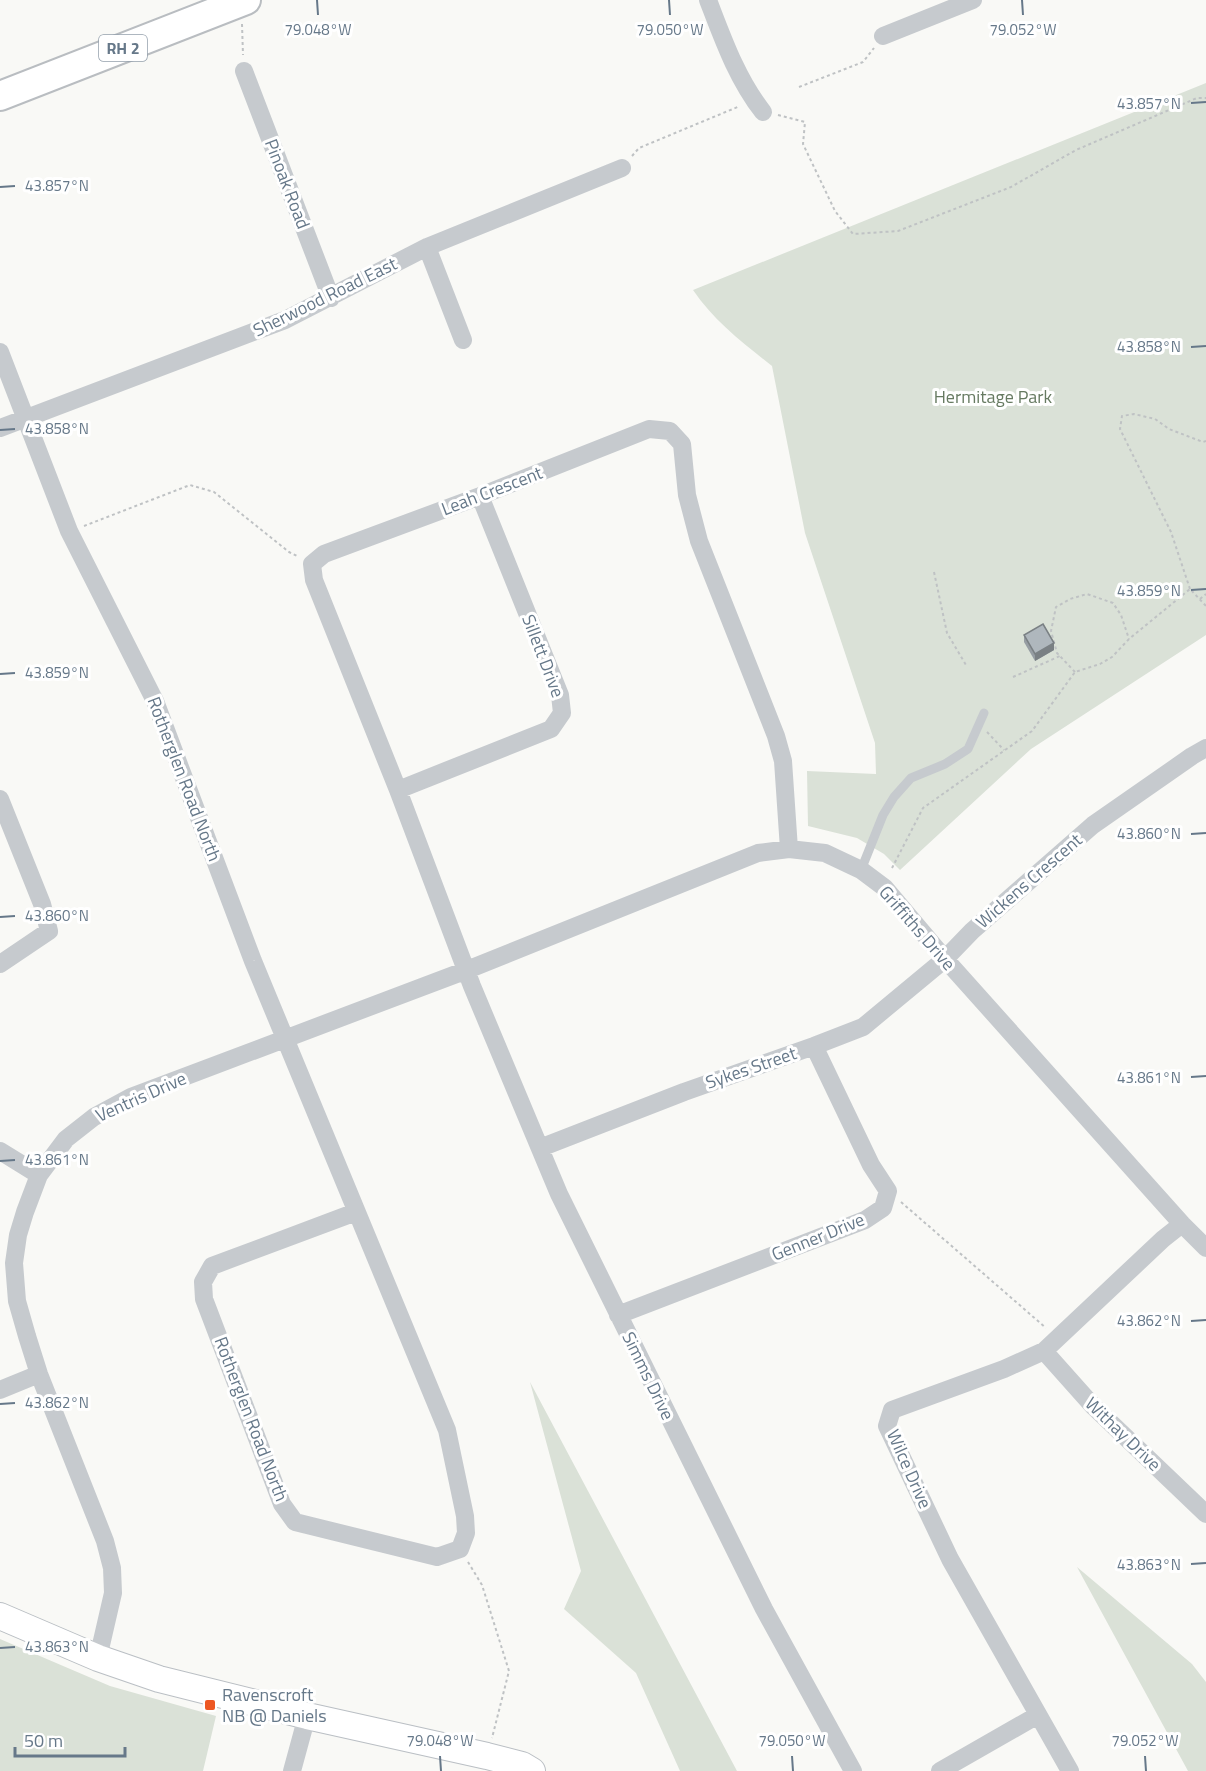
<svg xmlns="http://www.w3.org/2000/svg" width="1206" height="1771" font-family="'Titillium Web',sans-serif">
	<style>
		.green { fill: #dae1d7 }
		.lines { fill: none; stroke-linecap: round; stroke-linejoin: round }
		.secondary-casing { stroke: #babfc4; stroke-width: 28 }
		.primary-casing { stroke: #b9bdc1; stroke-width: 32 }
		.path { stroke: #bfc2c4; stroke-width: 2; stroke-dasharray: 3 3; stroke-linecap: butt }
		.lane { stroke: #c6cace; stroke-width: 9 }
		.street { stroke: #c6cace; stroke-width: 18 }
		.secondary { stroke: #fff; stroke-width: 26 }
		.primary { stroke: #fff; stroke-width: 28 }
		.wall { fill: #969da3 }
		.shaded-wall { fill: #7a8084 }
		.building { fill: #afb7bd; stroke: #7a8084; stroke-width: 1.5 }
		.ticks { fill: none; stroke: #667889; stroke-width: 2 }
		.poi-dot { fill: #ed5722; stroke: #fff; stroke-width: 2 }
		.labels { text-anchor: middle; stroke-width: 6; stroke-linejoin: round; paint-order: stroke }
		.shield { fill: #fff; stroke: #94a0ac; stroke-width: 1.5 }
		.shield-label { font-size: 16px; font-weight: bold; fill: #667889 }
		.street-label { font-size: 18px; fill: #667889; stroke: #fff }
		.park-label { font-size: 18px; fill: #667a61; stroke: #fff }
		.poi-label { font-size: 18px; fill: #667889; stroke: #fff; text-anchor: start }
		.ticks-label { font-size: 15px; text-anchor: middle; fill: #667889; stroke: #fff; stroke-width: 6; stroke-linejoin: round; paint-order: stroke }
	</style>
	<rect width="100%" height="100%" fill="#f9f9f6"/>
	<path class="green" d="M1206,83V635L1031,749L900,870L884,854L857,838L808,826L807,771L876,774L875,743L805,533L772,366C743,343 714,321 693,290Z
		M530,1382L737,1771H680L636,1673L564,1609L581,1571Z
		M1077,1567L1192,1664L1206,1682V1771H1188Z
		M0,1639L110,1686L216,1716L203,1771H0Z"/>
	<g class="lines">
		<g class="secondary-casing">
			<path id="secondary" d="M0,1616L98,1658L159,1679L307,1716L487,1756L522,1765L532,1771"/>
		</g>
		<g class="primary-casing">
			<path id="primary" d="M0,96L246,0"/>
		</g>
		<path class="path" d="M242,24L243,55
			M799,87L863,62L874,48
			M778,115L805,122L803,144L835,211L853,234L898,231L1011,187L1076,150L1197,98H1206
			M632,156L639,148L740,106
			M84,526L190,485L214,492L289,552L299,557
			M934,572L947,633L966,665
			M1190,589L1171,532L1120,429L1122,416L1134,414L1155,419L1169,429L1203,442L1206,441
			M1200,599L1206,594
			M1075,672L1057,653L1051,631L1056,607L1070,599L1087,594L1113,603L1121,615L1129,639
			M1013,677L1060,656
			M987,732L1004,750
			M892,868L923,808L1032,731L1075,672L1100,664L1112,657L1129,639L1190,589L1206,606
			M901,1202L1046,1328
			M468,1562L482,1585L509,1671L492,1738"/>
		<path class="lane" d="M861,870L883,815L894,797L911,778L945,764L968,749L984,713"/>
		<path class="street" d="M708,0C723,39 737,79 763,112
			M883,36L973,0
			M244,71L331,298
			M427,247L463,340
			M0,352L69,531L155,701L253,961L447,1430L465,1516L466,1533L460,1549L437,1557L295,1522L282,1504L204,1299L203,1282L212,1266L356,1212
			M0,428L285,320L427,247L622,168
			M398,790L551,729L562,713L560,695L480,496
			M0,799L42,904L49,931L0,964
			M789,849L783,761L776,736L699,541L687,495L682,444L670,431L649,429L480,496L324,554L312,564L314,580L398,790L472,986L559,1194L764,1609L853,1771
			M540,1148L684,1092L814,1046L863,1027L945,959L972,931L1093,825L1192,756L1206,748
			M0,1151L39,1175
			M618,1315L865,1220L883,1208L888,1191L871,1165L814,1046
			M1044,1351L1093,1406L1206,1514
			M0,1390L39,1374
			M98,1658L113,1593L112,1568L105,1541L39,1374L27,1336L17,1301L14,1263L18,1235L25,1212L39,1175L66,1139L94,1117L131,1097L467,970L758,853L789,849L825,853L861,870L885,888L945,959L1182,1224L1206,1248
			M292,1771L307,1716
			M940,1771L1038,1715
			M1070,1771L950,1559L887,1426L892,1410L1004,1369L1044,1351L1163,1239L1182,1224"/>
		<use href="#secondary" class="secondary"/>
		<use href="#primary" class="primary"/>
	</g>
	<path class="wall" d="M1024,635L1054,650L1035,661L1024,642Z"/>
	<path class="shaded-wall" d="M1054,643V650L1035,661V654Z"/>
	<path class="building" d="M1043,624L1054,643L1035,654L1024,635Z"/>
	<path class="ticks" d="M317,0L318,15M669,0L670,15M1022,0L1023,15M1191,103L1206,102M0,187L15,186M1191,347L1206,346M0,430L15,429M1191,590L1206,589M0,674L15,673M1191,834L1206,833M0,917L15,916M1191,1077L1206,1076M0,1161L15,1160M1191,1321L1206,1320M0,1404L15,1403M1191,1564L1206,1563M0,1648L15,1647M440,1756L441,1771M792,1756L793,1771M1145,1756L1146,1771"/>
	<rect class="poi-dot" x="204" y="1699" width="12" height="12" rx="3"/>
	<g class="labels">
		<rect class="shield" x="99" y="35" width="48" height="26" rx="4.5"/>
		<g class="shield-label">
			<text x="123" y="54">RH 2</text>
		</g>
		<g class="street-label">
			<text transform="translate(287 184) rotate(69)" y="6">Pinoak Road</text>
			<text transform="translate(325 297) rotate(-26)" y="6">Sherwood Road East</text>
			<text transform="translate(492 491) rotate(-21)" y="6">Leah Crescent</text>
			<text transform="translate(543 656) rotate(69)" y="6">Sillett Drive</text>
			<text transform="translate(184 779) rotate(69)" y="6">Rotherglen Road North</text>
			<text transform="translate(1029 881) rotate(-41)" y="6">Wickens Crescent</text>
			<text transform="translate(917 928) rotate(49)" y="6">Griffiths Drive</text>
			<text transform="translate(751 1068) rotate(-19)" y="6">Sykes Street</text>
			<text transform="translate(141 1097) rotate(-24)" y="6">Ventris Drive</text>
			<text transform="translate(818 1237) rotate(-22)" y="6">Genner Drive</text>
			<text transform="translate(648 1376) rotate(64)" y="6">Simms Drive</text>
			<text transform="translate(251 1419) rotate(69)" y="6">Rotherglen Road North</text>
			<text transform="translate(1123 1434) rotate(44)" y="6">Withay Drive</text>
			<text transform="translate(909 1469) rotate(66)" y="6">Wilce Drive</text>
		</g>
		<g class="park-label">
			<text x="993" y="403">Hermitage Park</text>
		</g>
		<g class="poi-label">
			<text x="222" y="1701">Ravenscroft<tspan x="222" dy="21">NB @ Daniels</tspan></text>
		</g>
	</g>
	<g class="ticks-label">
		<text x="318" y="35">79.048°W</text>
		<text x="670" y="35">79.050°W</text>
		<text x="1023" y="35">79.052°W</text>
		<text x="1149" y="109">43.857°N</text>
		<text x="57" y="191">43.857°N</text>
		<text x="1149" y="352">43.858°N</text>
		<text x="57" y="434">43.858°N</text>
		<text x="1149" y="596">43.859°N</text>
		<text x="57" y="678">43.859°N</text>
		<text x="1149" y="839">43.860°N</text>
		<text x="57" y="921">43.860°N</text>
		<text x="1149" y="1083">43.861°N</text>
		<text x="57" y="1165">43.861°N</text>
		<text x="1149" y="1326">43.862°N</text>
		<text x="57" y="1408">43.862°N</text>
		<text x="1149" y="1570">43.863°N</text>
		<text x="57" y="1652">43.863°N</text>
		<text x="440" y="1746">79.048°W</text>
		<text x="792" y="1746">79.050°W</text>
		<text x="1145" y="1746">79.052°W</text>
	</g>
	<path d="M15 1747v9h110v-9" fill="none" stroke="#667889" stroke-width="3"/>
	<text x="24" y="1747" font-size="18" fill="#667889" stroke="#ffffff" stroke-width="4.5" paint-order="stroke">50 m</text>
</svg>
